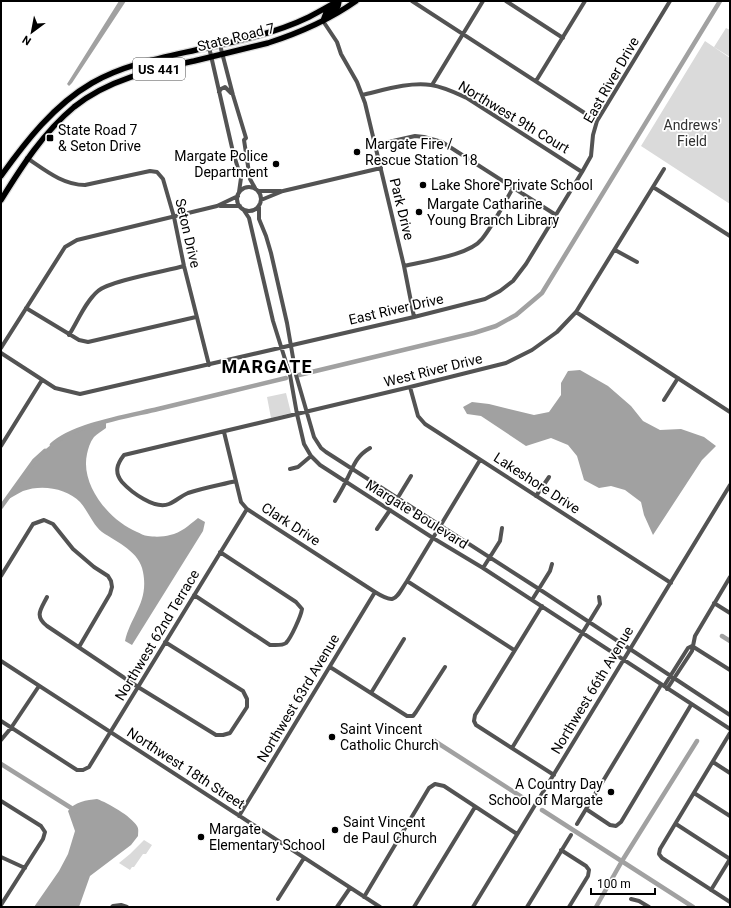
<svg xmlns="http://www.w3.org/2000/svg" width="731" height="908" font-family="Roboto,sans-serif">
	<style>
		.green { fill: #dadada }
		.water { fill: #a1a1a1 }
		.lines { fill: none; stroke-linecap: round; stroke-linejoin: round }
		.canal { stroke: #a1a1a1; stroke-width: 4.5 }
		.major-casing { stroke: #dbdbdb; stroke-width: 8 }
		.minor { stroke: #535353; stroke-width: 4 }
		.major { stroke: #000; stroke-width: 5.5 }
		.poi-dot { fill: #000; stroke: #fff; stroke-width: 1.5 }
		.labels { text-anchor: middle; stroke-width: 3.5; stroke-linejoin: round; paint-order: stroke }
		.shield { fill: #fff; stroke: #4c4c4c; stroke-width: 1 }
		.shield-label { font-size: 13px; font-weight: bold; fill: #000 }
		.street-label { font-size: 14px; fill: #000; stroke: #fff }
		.park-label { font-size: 14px; fill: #313131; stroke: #fff }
		.poi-label { font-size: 14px; fill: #000; stroke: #fff; text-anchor: start }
		.district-label { font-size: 18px; font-weight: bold; letter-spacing: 1px; fill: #000; stroke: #fff }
	</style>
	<rect width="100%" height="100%" fill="#fff"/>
	<path class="green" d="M726,28L730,30V57L714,47Z
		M705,41L730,58V204L641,146Z
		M286,393L291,413L271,418L267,397Z
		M144,840L152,845L146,854H143L134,867H132L130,870L119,863L130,854Z"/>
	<path class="water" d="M119,1H126L72,83L69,86L67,84Z
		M580,370L608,386L631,406L643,421L660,430L681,429L704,437L716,446L702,460L653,535L644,515L641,502L625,490L611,486L599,488L584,480L577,456L568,445L551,438L526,446L481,416L467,414L463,407L472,402L489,404L534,415L549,412L561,395V383L568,371Z
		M106,422V428C102,431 97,434 94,437C90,442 88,449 87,454C80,485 110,521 137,532C140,533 144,536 148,536C154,537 164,537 170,535C181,533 189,525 198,518L205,522L203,531L132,645L125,641C131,615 149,602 143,572C140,552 117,542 102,532C93,525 88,511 80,502C67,488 41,484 23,491C17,494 10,498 4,502C18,482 36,453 57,441C72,431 89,426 106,422Z
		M97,799C108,803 131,816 137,826C139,829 138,832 138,836L131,845L90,876L79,907H34L59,871L68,854L75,831L68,811C74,802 87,800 97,799Z"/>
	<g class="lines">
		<path class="canal" d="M299,375L474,333L496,326L516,315L542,293L720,1
			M52,445C73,425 129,416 158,409C201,399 243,388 286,378
			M1,507L34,461L45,451
			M722,636L730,641
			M433,740L528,801
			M1,764L76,811
			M542,810L693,907
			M596,907L622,861L697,741"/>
		<g class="major-casing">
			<path id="major" d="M323,21L326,13L338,6L339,1
				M1,176C26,141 54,105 92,83C123,65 160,58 196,50C234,42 274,34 309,17C319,12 329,6 338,1
				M1,200C22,166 43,133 74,107C109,79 152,70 194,61C219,55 243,49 268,43C299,33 329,20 356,1"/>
		</g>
		<path class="minor" d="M412,1L597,121
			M506,1L563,38
			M323,21L337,42L341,54L357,82L365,103L404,266L414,317
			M220,45L233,95L246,138L244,140L250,179L255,188
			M209,47L233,152L241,178L239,192
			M536,81L585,1
			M432,85L483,1
			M219,92L221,89L225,87L231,93
			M362,95C384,90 408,82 431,85C444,87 456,93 467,98L582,172
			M375,145L415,136L424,137L442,142L556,215
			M27,158C45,170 63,185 85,185L150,171L157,172L163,179L174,217L184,266L209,365
			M653,187L730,236
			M237 199a12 12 0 1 1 24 0a12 12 0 1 1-24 0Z
			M258,191H281
			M261,200L283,191L381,168
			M259,205V219L266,236L271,253L287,323L296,375L314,437L321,448L326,452L539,589L730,715
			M220,206H240
			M243,209L249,218L273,321L290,375L297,414L304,444L311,456L320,465L433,538L483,568L730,729
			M615,250L637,262
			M404,266C425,261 470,255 482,239C494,224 503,205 513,188
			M26,308L79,340L88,342L196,317
			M576,312L730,412
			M69,335C78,321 85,302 98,291C109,281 166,271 184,266
			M1,348L65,247L77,240L217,206L238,196
			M1,353L55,388L80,394L414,317L485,299L500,291L513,281L526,264L582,172L591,156L593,135L597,121L670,1
			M410,387L418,416L425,424L671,583
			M664,400L678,378
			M224,432L241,502L247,509L375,592C396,605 395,599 407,581L480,460
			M1,446L42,380
			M290,469L298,467L311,456
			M236,481C220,485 203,488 188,493C181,496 176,501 169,504C155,510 131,492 122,482C114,472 117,464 124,455L410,387L506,363L532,350L557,332L576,312L664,169
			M536,496L549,477
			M397,499L411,476
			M335,501C339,494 343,488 346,481C354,466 355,457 370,448
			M377,529L390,510
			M483,568L500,541L502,528
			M1,576L33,524L44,520L53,524L73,549L94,567L108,576L111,581L112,587L110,594L79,647
			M407,581L514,650
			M194,595L270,645C275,645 282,646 286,643C291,638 301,616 302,609L296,602L220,552
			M47,597C41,609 34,616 47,626L138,687L216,735H223L230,733L247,707V699L243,691L165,642
			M532,600L550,571L552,564
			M714,603L730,613
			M542,606L475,715L474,721L476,725L554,775
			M692,646L730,670
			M1,661L380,907
			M330,667L407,716H413L416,712L445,667
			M664,686L688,648L692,646
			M667,689L692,651L695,636L730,577
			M371,693L404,639
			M1,721L77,770H83L89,767L247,509
			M730,733L660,849L659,854L662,858L730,902
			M1,740L11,728L39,686
			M512,748L600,604L599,597
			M713,762L730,773
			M694,793L730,816
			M1,801L41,826L45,832L43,839L1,905
			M586,809L610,825L616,826L621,822L691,705
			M239,816L375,592
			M577,824L661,685
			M676,824L730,859L711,890
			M561,850L586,866L589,870L588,876L569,907
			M1,857L25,868
			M364,897L429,788L435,784L444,786L517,834
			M278,899L304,858
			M631,899L639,901L649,907
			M112,907L113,906L121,905L127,907
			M337,907L350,888
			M414,907L475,807
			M473,907L730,485
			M527,907L571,835"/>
		<use href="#major" class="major"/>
	</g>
	<g class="poi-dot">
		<rect x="46" y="134" width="8" height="8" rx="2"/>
		<circle cx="357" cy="152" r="4"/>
		<circle cx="276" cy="164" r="4"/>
		<circle cx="423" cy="185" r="4"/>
		<circle cx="419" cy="212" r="4"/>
		<circle cx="332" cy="737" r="4"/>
		<circle cx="611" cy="792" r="4"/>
		<circle cx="335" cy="830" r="4"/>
		<circle cx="201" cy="837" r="4"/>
	</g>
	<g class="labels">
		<rect class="shield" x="133" y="58" width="52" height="22" rx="3"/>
		<g class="shield-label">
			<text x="159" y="74">US 441</text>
		</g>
		<g class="street-label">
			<text transform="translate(236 37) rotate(-14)" y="5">State Road 7</text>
			<text transform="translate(611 80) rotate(-60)" y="5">East River Drive</text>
			<text transform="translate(514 117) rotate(31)" y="5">Northwest 9th Court</text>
			<text transform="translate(402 209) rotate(76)" y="5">Park Drive</text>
			<text transform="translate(188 233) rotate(77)" y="5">Seton Drive</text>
			<text transform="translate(396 309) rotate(-13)" y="5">East River Drive</text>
			<text transform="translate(433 370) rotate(-14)" y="5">West River Drive</text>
			<text transform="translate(537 483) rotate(33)" y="5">Lakeshore Drive</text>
			<text transform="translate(417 514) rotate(32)" y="5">Margate Boulevard</text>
			<text transform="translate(291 524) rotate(33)" y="5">Clark Drive</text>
			<text transform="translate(157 635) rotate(-59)" y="5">Northwest 62nd Terrace</text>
			<text transform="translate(592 690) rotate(-59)" y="5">Northwest 66th Avenue</text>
			<text transform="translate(298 698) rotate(-59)" y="5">Northwest 63rd Avenue</text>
			<text transform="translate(186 768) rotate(33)" y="5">Northwest 18th Street</text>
		</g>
		<g class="park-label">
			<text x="692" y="130">Andrews'<tspan x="692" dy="16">Field</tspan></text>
		</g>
		<g class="poi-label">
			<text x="58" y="135">State Road 7<tspan x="58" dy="16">&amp; Seton Drive</tspan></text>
			<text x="365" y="149">Margate Fire /<tspan x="365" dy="16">Rescue Station 18</tspan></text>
			<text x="268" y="161" text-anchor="end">Margate Police<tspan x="268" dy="16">Department</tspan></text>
			<text x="431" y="190">Lake Shore Private School</text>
			<text x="427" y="209">Margate Catharine<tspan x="427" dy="16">Young Branch Library</tspan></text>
			<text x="340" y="734">Saint Vincent<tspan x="340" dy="16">Catholic Church</tspan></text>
			<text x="603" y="789" text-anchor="end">A Country Day<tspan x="603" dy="16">School of Margate</tspan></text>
			<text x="343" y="827">Saint Vincent<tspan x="343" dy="16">de Paul Church</tspan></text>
			<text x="209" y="834">Margate<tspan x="209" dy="16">Elementary School</tspan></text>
		</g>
		<g class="district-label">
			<text x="267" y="373">MARGATE</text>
		</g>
	</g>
	<rect width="731" height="908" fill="none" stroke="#000000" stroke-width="4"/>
	<g transform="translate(32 32) rotate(212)" stroke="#ffffff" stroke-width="3" paint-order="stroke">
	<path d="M0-3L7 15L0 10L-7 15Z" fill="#000000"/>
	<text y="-6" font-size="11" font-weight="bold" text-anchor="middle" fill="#000000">N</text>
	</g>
	<path d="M591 888v6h64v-6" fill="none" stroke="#000000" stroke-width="2"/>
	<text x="597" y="888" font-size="12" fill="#000000" stroke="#ffffff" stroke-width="3" paint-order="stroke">100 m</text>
</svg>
